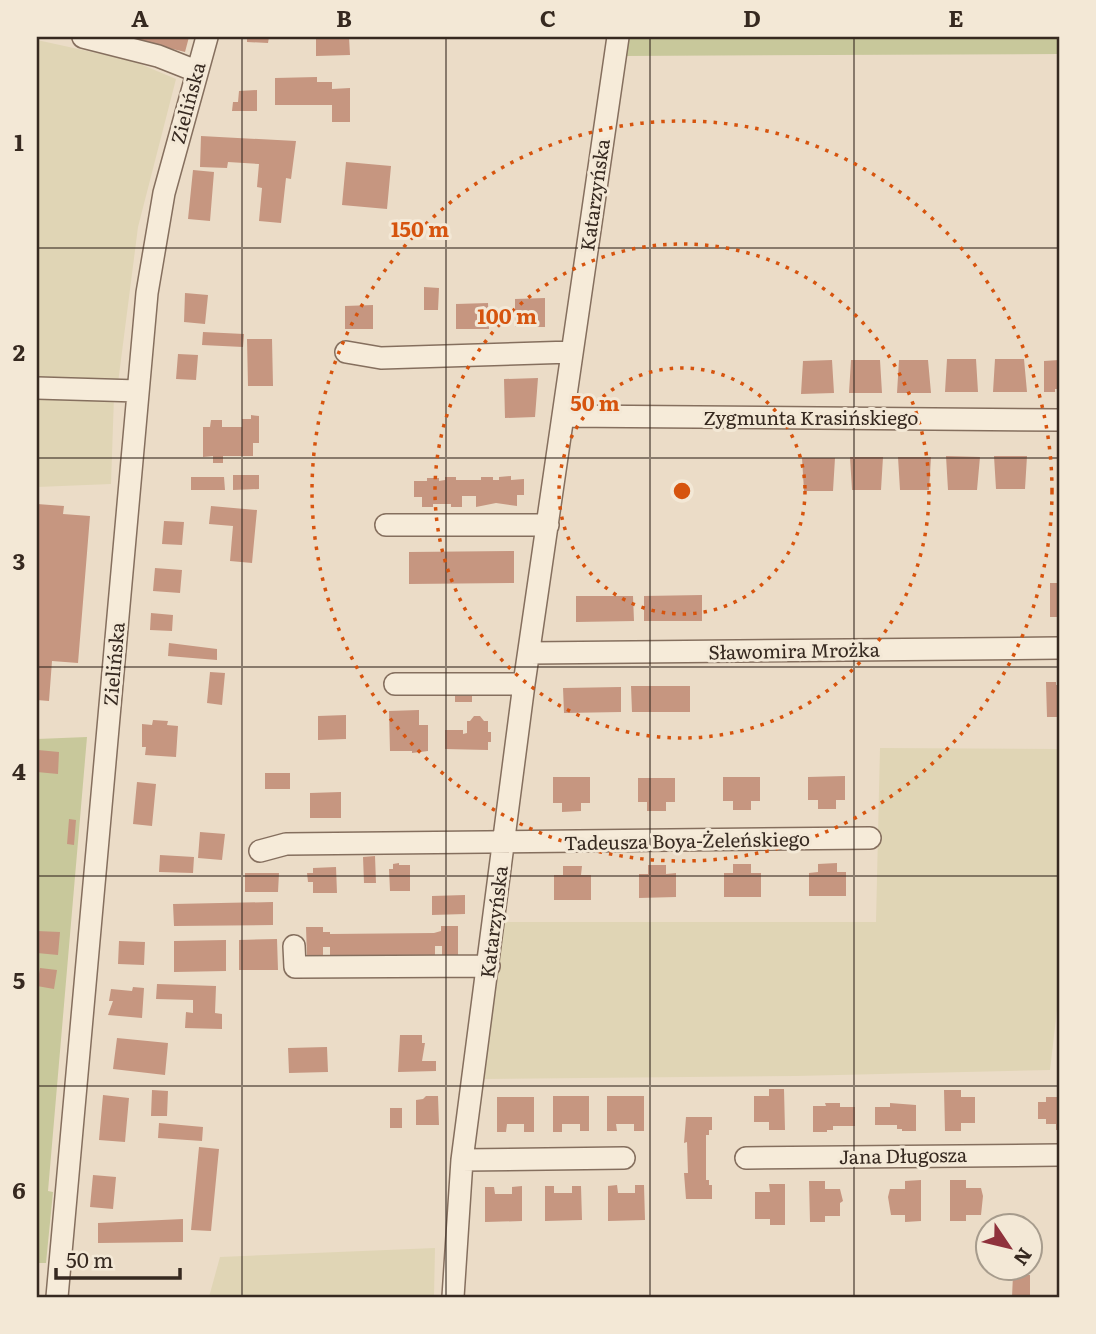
<svg xmlns="http://www.w3.org/2000/svg" width="1096" height="1334" font-family="Literata,serif">
	<style>
		.farmland { fill: #e0d5b5 }
		.green { fill: #c8c89b }
		.building { fill: #c69680 }
		.lines { fill: none; stroke-linecap: round; stroke-linejoin: round }
		.minor-casing { stroke: #856f5e; stroke-width: 24 }
		.minor { stroke: #f6ebd9; stroke-width: 21 }
		.grid { fill: none; stroke: #362920; stroke-width: 2; stroke-opacity: 0.55 }
		.ring { fill: none; stroke: #d6540e; stroke-width: 3.5; stroke-dasharray: 3.5 7 }
		.labels { text-anchor: middle; stroke-width: 6; stroke-linejoin: round; paint-order: stroke }
		.street-label { font-size: 19px; fill: #362920; stroke: #f3e8d6 }
		.centre { fill: #d6540e; stroke: #f3e8d6; stroke-width: 3.5 }
		.ring-label { font-size: 21px; text-anchor: middle; font-weight: bold; fill: #d6540e; stroke: #f3e8d6; stroke-width: 6; stroke-linejoin: round; paint-order: stroke }
		.neatline { fill: none; stroke: #362920; stroke-width: 2.5 }
		.grid-label { font-size: 23px; text-anchor: middle; font-weight: bold; fill: #362920 }
	</style>
	<rect width="100%" height="100%" fill="#ebdcc7"/>
	<path class="farmland" d="M37,40L133,61L176,79L138,227L118,383H37Z
		M37,394L114,396L111,484L37,487Z
		M880,748L1059,749V993L1050,1070L796,1076L481,1079L502,922H876Z
		M435,1248L434,1297H209L220,1257Z"/>
	<path class="green" d="M625,37H1059V54L623,56Z
		M87,737L48,1191L53,1192L46,1263H37V739Z"/>
	<path class="building" d="M124,37H189L185,52Z
		M247,37H269L268,43L247,42Z
		M316,37H349L350,55L316,56Z
		M317,77V82H332V89L350,88V122H332V105H275V78Z
		M257,90V111H232L233,102H238L239,91Z
		M201,136L296,141L291,179L286,178L281,223L259,221L262,188L257,187L259,164L228,162L227,168L200,167Z
		M346,162L391,166L387,209L342,205Z
		M193,170L214,172L210,221L188,219Z
		M424,287L439,288L438,310H424Z
		M185,293L208,295L205,324L184,322Z
		M545,298V327H515V299Z
		M488,303L489,329H456V304Z
		M373,305V329H345V306Z
		M203,332L244,334L243,347L202,345Z
		M247,339H272L273,386H248Z
		M178,354L198,355L196,380L176,379Z
		M947,359H976L978,392H945Z
		M995,359H1024L1027,392H993Z
		M832,360L834,393L801,394L803,361Z
		M851,360H880L882,393H849Z
		M899,360H928L931,393H897Z
		M1059,360V389H1055V392H1044V361Z
		M538,378L535,417L505,418L504,379Z
		M251,415L259,416V443H253V456H223V463H213V456L203,457V427H210L211,420H222V427H242V419H251Z
		M946,456L980,457L977,490H948Z
		M994,456H1027L1025,489H996Z
		M850,457H883L881,490H852Z
		M898,457H931L929,490H900Z
		M802,458H835L833,491H804Z
		M233,475H259V489L233,490Z
		M511,476V480L524,479V495H517V506L496,503L476,507V496H462V507H451V504H433V507H422V497H414V481H427V478H439V481L445,480V477H456V480H481V477H493V480H499V477Z
		M191,477H224L225,490H191Z
		M37,504L64,506L63,514L90,516L78,663L52,661L49,701L37,700Z
		M211,506L257,510L252,563L230,561L233,526L209,524Z
		M164,521L184,522L182,545L162,544Z
		M514,551V583L409,584V552Z
		M155,568L182,570L180,593L153,591Z
		M1050,583H1059V617H1050Z
		M702,595V621H644V596Z
		M576,596H633L634,621L576,622Z
		M151,613L173,615L172,631L150,630Z
		M169,643L217,649V660L168,656Z
		M210,672L225,673L222,705L207,703Z
		M1046,682H1056V685H1059V717H1047Z
		M631,686H690V712H632Z
		M621,687V712L564,713L563,688Z
		M455,691H472V702H455Z
		M419,710V725H428V751L412,753V751H390L389,711Z
		M346,715V739L318,740V716Z
		M474,716H480L484,721H488V732H491V742H488V750L445,749V730H463V734L467,733V721H470Z
		M153,720L168,721L167,725L178,726L176,757L145,755L146,747H142V724L152,725Z
		M38,750L59,752L58,774L37,772Z
		M265,773H290V789H265Z
		M845,776V800H836V809H818V800H808V777Z
		M553,777H590V803H581V811L562,812V803H553Z
		M723,777H760V801H751V810H733V801H723Z
		M638,778H675V802H666V811H647V802H638Z
		M137,782L156,784L152,826L133,824Z
		M341,792V818H310V793Z
		M69,819L76,820L74,845L67,844Z
		M200,832L225,834L222,860L198,858Z
		M160,855L194,857L193,873L159,872Z
		M375,856L376,883H364L363,857Z
		M399,863V865H410V891H390L389,869H393V864Z
		M837,863V872H846V896H809V873L818,872V864Z
		M733,864H751V873H761V897H724V873H733Z
		M648,865H666V874L676,873V897L639,898V874H648Z
		M563,866H582L581,875H591V900H554V875H563Z
		M336,867L337,893H313V882H308L307,873H313V868Z
		M245,873H279L278,892H245Z
		M465,895V914L432,915V896Z
		M273,902V925L174,926L173,904Z
		M441,926H458V956H442V946H435V957H330V947H323V957H307L306,927H323V932H330V934L434,933L441,931Z
		M37,931L60,932L58,955L37,953Z
		M277,939L278,970H239V940Z
		M226,940V971L174,972V941Z
		M119,941L145,942L144,965L118,964Z
		M40,968L57,970L54,989L37,986Z
		M157,984L216,986L215,1013L222,1014V1029L185,1028L186,1012L193,1013V1000L156,999Z
		M133,987L144,988L142,1018L108,1015L113,1001H109L111,989L132,991Z
		M400,1035H422V1043H425L422,1061H436V1071L398,1072Z
		M117,1038L168,1043L165,1075L113,1069Z
		M327,1047L328,1072L289,1073L288,1048Z
		M769,1089H784L785,1130H769V1122H754V1096H769Z
		M152,1090L168,1091L167,1116H151Z
		M944,1090H961V1097H975V1123H961V1131H945Z
		M103,1095L129,1098L125,1142L99,1140Z
		M426,1096H438L439,1125H416V1100L423,1099Z
		M553,1096H589V1131H580V1124H562V1132H553Z
		M607,1096H644V1131H634V1124H616L617,1131H607Z
		M497,1097H534V1132H524V1124H507L506,1132H497Z
		M1046,1097H1059V1130H1056V1124H1046V1119H1038V1102H1046Z
		M825,1103H840V1107H855V1126H833V1130H827V1132H813V1106H826Z
		M890,1103L916,1105V1131H902V1129H897V1125H875V1107H890Z
		M390,1108H402V1128H390Z
		M686,1117H712V1130H709V1135H706V1180H709V1185H712V1199H686L684,1173H688L687,1142L684,1143Z
		M159,1123L203,1127L202,1141L158,1138Z
		M199,1147L219,1149L211,1231L191,1230Z
		M93,1175L116,1177L113,1209L90,1207Z
		M921,1180V1221L905,1222V1215H891L888,1197L890,1189H905V1181Z
		M950,1180H966V1188H981L983,1196L981,1215H966V1221H950Z
		M809,1181H825V1189H840L843,1201L840,1203V1216H825V1222H810Z
		M769,1184H785V1225H770V1219H755V1192H770Z
		M617,1185L618,1193H635V1185H644L645,1220L608,1221V1186Z
		M522,1186V1221L485,1222V1187H494L495,1194H512V1187Z
		M545,1186H554V1193H572V1186H581L582,1220L545,1221Z
		M183,1219V1242L98,1243V1223Z
		M1013,1275H1030V1297H1012Z"/>
	<g class="lines">
		<g class="minor-casing">
			<path id="minor" d="M83,37L158,56L196,71
				M346,352L381,358L572,352
				M37,388L138,391
				M563,416L1059,420
				M386,525H548
				M529,653L1059,648
				M395,684H524
				M260,851L286,844L870,838
				M294,946L295,967L489,966
				M746,1158L1059,1155
				M462,1160L624,1158
				M57,1297L147,293L164,193L207,37
				M453,1297L462,1160L524,684L618,37"/>
		</g>
		<use href="#minor" class="minor"/>
	</g>
	<path class="grid" d="M242,37V1297M446,37V1297M650,37V1297M854,37V1297M37,248H1059M37,458H1059M37,667H1059M37,876H1059M37,1086H1059"/>
	<g class="ring">
		<circle cx="682" cy="491" r="123"/>
		<circle cx="682" cy="491" r="247"/>
		<circle cx="682" cy="491" r="370"/>
	</g>
	<g class="labels">
		<g class="street-label">
			<text transform="translate(188 103) rotate(-75)" y="7">Zielińska</text>
			<text transform="translate(595 195) rotate(-82)" y="7">Katarzyńska</text>
			<text x="811" y="425">Zygmunta Krasińskiego</text>
			<text transform="translate(794 651) rotate(-1)" y="7">Sławomira Mrożka</text>
			<text transform="translate(114 664) rotate(-85)" y="7">Zielińska</text>
			<text transform="translate(687 841) rotate(-1)" y="7">Tadeusza Boya-Żeleńskiego</text>
			<text transform="translate(494 922) rotate(-83)" y="7">Katarzyńska</text>
			<text transform="translate(903 1156) rotate(-1)" y="7">Jana Długosza</text>
		</g>
	</g>
	<circle cx="682" cy="491" r="10" class="centre"/>
	<g class="ring-label">
		<text x="420" y="237">150 m</text>
		<text x="507" y="324">100 m</text>
		<text x="595" y="411">50 m</text>
	</g>
	<rect width="1096" height="1334" fill="none" stroke="#f3e8d6" stroke-width="77"/>
	<g transform="translate(1009 1247) rotate(125)"><circle r="33" fill="#f3e8d6" stroke="#a79c8d" stroke-width="2"/>
	<path d="M0-5L12 26L0 18L-12 26Z" fill="#8f323c"/>
	<text y="-10" font-size="19" font-weight="bold" text-anchor="middle" fill="#362920">N</text>
	</g>
	<path d="M56 1268v10h124v-10" fill="none" stroke="#362920" stroke-width="3.5"/>
	<text x="66" y="1268" font-size="21" fill="#362920" stroke="#f3e8d6" stroke-width="5" paint-order="stroke">50 m</text>
	<rect x="38" y="38" width="1020" height="1258" class="neatline"/>
	<g class="grid-label">
		<text x="140" y="27">A</text>
		<text x="344" y="27">B</text>
		<text x="548" y="27">C</text>
		<text x="752" y="27">D</text>
		<text x="956" y="27">E</text>
		<text x="19" y="151">1</text>
		<text x="19" y="361">2</text>
		<text x="19" y="570">3</text>
		<text x="19" y="780">4</text>
		<text x="19" y="989">5</text>
		<text x="19" y="1199">6</text>
	</g>
</svg>
